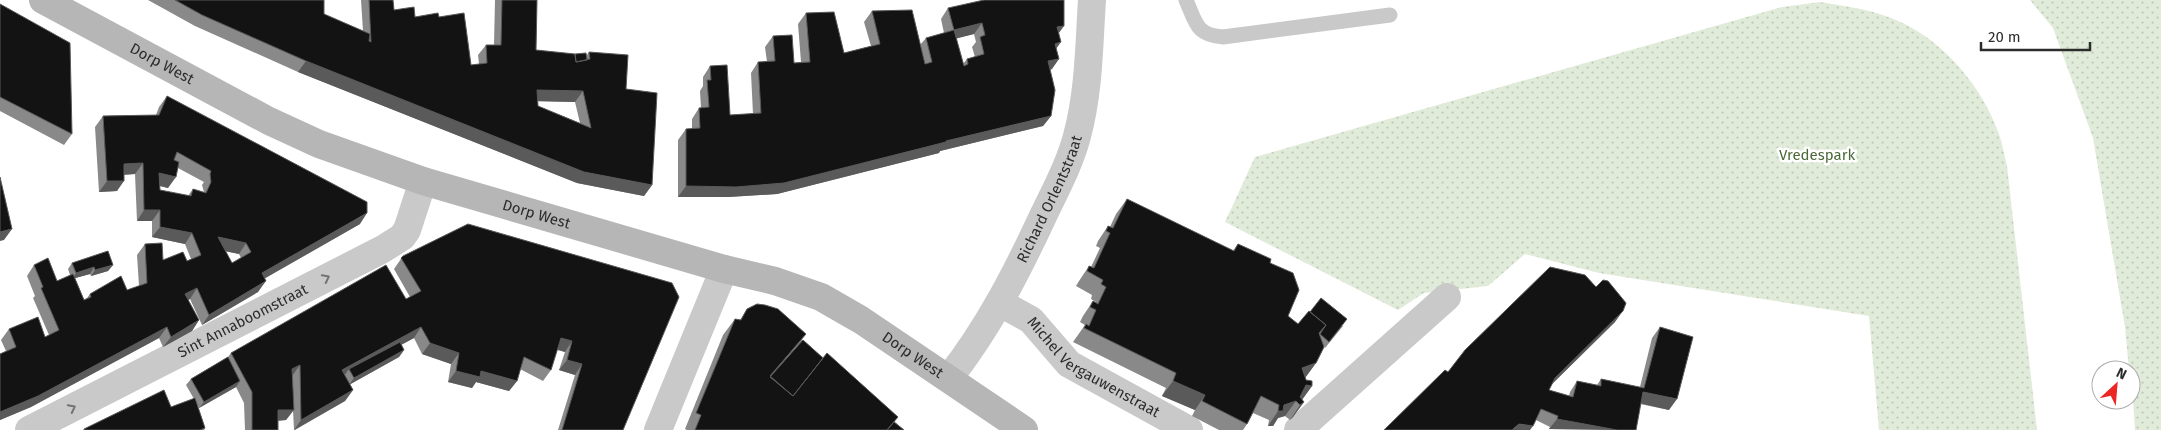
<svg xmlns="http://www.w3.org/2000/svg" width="2161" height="430" font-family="'Fira Sans',sans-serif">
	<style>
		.park { fill: url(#park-dots) }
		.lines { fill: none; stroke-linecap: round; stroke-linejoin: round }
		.service { stroke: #c9c9c9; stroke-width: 15 }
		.minor { stroke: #c9c9c9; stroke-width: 28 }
		.secondary { stroke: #b6b6b6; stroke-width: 28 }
		.wall { fill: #898989; fill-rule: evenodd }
		.shaded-wall { fill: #5a5a5a }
		.building { fill: #131313; stroke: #5a5a5a; fill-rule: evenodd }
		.oneway { stroke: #737373 }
		.labels { text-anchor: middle; stroke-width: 5; stroke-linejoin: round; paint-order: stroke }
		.street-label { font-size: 15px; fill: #2c2c2c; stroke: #fff }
		.park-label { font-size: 15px; fill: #4b6938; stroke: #fff }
	</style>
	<defs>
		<pattern id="park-dots" width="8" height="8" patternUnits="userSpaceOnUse" patternTransform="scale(1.25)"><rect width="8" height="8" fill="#e1ebd9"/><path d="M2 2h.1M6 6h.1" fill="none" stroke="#c1caba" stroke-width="1.8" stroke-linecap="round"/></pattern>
	</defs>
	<rect width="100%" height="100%" fill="#fff"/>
	<path class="park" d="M2030,0H2161V430H2135L2131,370H2129L2125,327L2093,138L2053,28Z
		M1820,2C1844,6 1869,9 1891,18C1939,36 1979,82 1997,129C2002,141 2004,154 2007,166L2037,430H1879L1869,316L1599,273L1525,254L1488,286L1424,293L1398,310L1225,222L1255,157L1782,7Z"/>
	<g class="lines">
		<path class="service" d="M1186,0C1196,23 1196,35 1223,37L1390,15"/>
		<g class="minor">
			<path id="s1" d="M1000,303L1031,320L1069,364L1189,430"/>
			<path id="s2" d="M949,378C989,327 1017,272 1044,214C1056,189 1070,163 1077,136C1089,92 1089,45 1092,0"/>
			<path id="s3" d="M29,430L383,249L402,237L407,230L423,181"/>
			<path d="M658,430L724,269"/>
			<path d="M1298,430L1447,297"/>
		</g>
		<path class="secondary" id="s4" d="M43,0L269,121L319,144L423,181L724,269L775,281L821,297L861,320L1024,430"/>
	</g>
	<path class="wall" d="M148,0H324V14L363,31L361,0H393L394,10L415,17H439L471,65L479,64L478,55L486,45H494L495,0H537L536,50L586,56L589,52L626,89L652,185L644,196L577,183L298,72L195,26ZM537,101L575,102L580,123L538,106Z
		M0,4L72,134L64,145L0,111Z
		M948,8L1059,33L1056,48L1052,69L1050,70L1051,116L1043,126L940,151L939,153L777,194L728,197H678V140L686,129H692V119L699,108H701L700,91L703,86V77L710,66L730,115L753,114L751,73L758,62H767L765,47L773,36L794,63L801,62L798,24L806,13L844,53L871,46L864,22L872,11L920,45L926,38L944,33L941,19ZM974,34L976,42L972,47L975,57L967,59L963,64L956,38Z
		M167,96L360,224L265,278L258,292L202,325L190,299L188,300L199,320L192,331L163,347L159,338L31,407L0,420V354L6,351L1,340L9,329L45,337L49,335L33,298L35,296L27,276L34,265L57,281L70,275L68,269L72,263L113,265L108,271L91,276L90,274L75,278L84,300L87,298L90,294L127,290L139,286L137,255L145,244L163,260L187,261L191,259L185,244L152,237V221H137L135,174L124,175L117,191L99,192L95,127L103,116L156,115L159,107ZM178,168L204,182L202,185L204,192L193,189L188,196L160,190V186L168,188ZM225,251L239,254L241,258L232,263Z
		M1127,199L1233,251L1238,244L1270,263L1288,316L1298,324L1343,326L1325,348L1324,346L1316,363L1305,378L1306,380L1312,386L1302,400L1304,402L1293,417L1290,420L1285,416L1278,418L1273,426H1268L1269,420L1253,413L1247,424L1243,430H1219L1192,416L1195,410L1162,396L1166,388L1073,342L1085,325L1080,322L1083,316L1093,301L1095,302H1096L1091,299L1092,295L1076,286L1079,281L1089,266L1091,267L1100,248L1096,246L1098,241L1108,226L1110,227L1116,214Z
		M403,256L672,283L623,430H558L575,375L559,370L565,352L557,350L551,370L543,381L520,369L517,381L509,391L476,382L472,388L448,382L451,364L422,354L414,338L401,345L404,350L399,357L350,384L353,390L345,401L295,430H294L293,410L286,420L278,421V430H245L244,403L236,387L199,408L197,404L205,428L204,430H83L171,407L194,399L186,385L191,379L228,357L231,353L406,299L410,297L394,269Z
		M1596,287L1615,322L1552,384L1549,390L1569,396L1570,392L1577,381L1597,385L1601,379L1640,387L1652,338L1660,327L1669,410L1640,404L1636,430L1549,429L1550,427L1536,420L1448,372Z
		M747,309L803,340L904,430H687L685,429L723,335L735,319L740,320Z"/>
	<path class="shaded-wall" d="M982,23L974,34L947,41L954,30Z
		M1064,26L1056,37L1057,27Z
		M1061,42L1053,53L1055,44Z
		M1059,59L1052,69L1041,72L1048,61Z
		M306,61L652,185L644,196L577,183L298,72Z
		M537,90L583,91L575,102L529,101Z
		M1051,116L1043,126L940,151L939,153L777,194L728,197H678L686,186L946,141Z
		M143,163L135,174L116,175L124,164Z
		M159,173L176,177L168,188L152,184Z
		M107,181H124L117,191L99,192Z
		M144,210H160L152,221H137Z
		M367,213L360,224L255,284L262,273Z
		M160,227L192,233L185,244L152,237Z
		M12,229L4,240L0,241V232Z
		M218,237L246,243L239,254L210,248Z
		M113,265L108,271L91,276L95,270Z
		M94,267L90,274L72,279L76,273Z
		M266,281L258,292L202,325L209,315Z
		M197,288L190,299L178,305L185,294Z
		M1623,311L1615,322L1548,388L1555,378Z
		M199,320L192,331L163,347L171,337Z
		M167,327L159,338L31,407L0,420V412Z
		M421,327L414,338L350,372L349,369L344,376L342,370Z
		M561,338L572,341L565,352L553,348Z
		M430,343L459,353L451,364L422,354Z
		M404,350L399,357L349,385L354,378Z
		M567,360L582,364L575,375L559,370Z
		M1316,363L1305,378L1302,368Z
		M300,365L292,376V369Z
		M456,371H481L517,381L509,391L476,382L472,388L448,382Z
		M240,381L236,387L199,408L204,402Z
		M1173,381L1205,395L1195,410L1162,396Z
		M1306,385L1312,386L1301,401L1295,400Z
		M353,390L345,401L294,430L301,420Z
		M1643,392L1677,399L1669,410L1635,402Z
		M1296,401L1285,416L1278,418L1273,426H1268L1278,411L1284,405Z
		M1304,402L1293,417L1290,420L1300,405Z
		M278,410H294L286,420L270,421Z
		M1557,419L1617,430L1549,429Z
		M1519,424L1533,426L1530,430H1512Z"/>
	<path class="building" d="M175,0H324V14L370,34L369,41L371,42L369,0H393L394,10L414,7L415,17L438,13L439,17L464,13L471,65L487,63L486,45H501L502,0H537L536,50L575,54L576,62L590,59L589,52L628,55L626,89L657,93L652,185L584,172L306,61L202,15ZM537,90L583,91L591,128L538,106Z
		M984,0H1064V26L1057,27L1061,42L1055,44L1059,59L1048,61L1055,90L1051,116L946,141V142L784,183L736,187L686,186V129L700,128L699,108L709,107L707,80H711L710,66L727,65L730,115L761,113L758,62L775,61L773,36L792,35L794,63L810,62L806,13L834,12L844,53L880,44L872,11L912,10L925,64L932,62L926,38L954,30L948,8ZM982,23L985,35L980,37L984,54L967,59L968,64L964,66L954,30Z
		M0,4L70,43L72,134L0,97Z
		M586,53L587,60L576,62L575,54Z
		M167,96L367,202V213L262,273L266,281L209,315L197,288L185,294L199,320L171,337L167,327L38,396L0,412V354L16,347L9,329L38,317L45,337L59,330L41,288L43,287L34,265L48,258L57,281L73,274L84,300L91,297L90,294L121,276L127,290L147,283L145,244L162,243L163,260L183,252L187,261L201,255L192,233L160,227V210H144L143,163L124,164V181H107L103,116L159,115ZM177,152L211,171L210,174L211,182L206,193L193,189L191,196L160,190L159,173L176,177L179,162L174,160ZM218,237L246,243L251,252L232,263Z
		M0,177L12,229L0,232Z
		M1127,199L1234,251L1238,244L1271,259L1270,263L1293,273L1299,290L1288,316L1298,324L1309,311L1326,325L1319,333L1324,347L1316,363L1302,368L1306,380L1312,381V386L1306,385L1300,397L1304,402L1300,405L1296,401L1284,405L1283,411H1278L1279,405L1261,396L1247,424L1202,401L1205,395L1173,381L1176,373L1084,328L1086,324L1089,326L1096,310L1090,307L1093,301L1098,304L1106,287L1101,284L1103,280L1087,271L1089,266L1094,268L1110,233L1106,231L1108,226L1113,228Z
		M468,224L672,283L679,297L623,430H562L582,364L567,360L572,341L561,338L551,370L524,357L517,381L481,371L480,377L456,371L459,353L430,343L421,327L342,370L353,390L301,420L300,365L292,369L294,410H278V430H252V392L231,353L386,265L406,299L421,291L401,258L403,256Z
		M108,251L113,265L95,270L94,267L76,273L72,263Z
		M1550,267L1585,275L1596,287L1603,280L1608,281L1626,303L1623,311L1555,378L1549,390L1573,397L1577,381L1601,386V379L1644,388L1660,327L1693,337L1677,399L1643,392L1636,430H1617L1557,419L1558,416L1541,409L1533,426L1519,424L1512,430H1384L1445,370L1448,372L1465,350Z
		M1321,298L1347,319L1329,342L1320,334L1326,325L1310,312Z
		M757,304L765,305L778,309L806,334L770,376L793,396L827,353L898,417L887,430H695L701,415L696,413L735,319L741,320L747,309Z
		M803,340L823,358L793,396L770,377Z
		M400,342L404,350L354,378L349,369Z
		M228,357L240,381L204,402L191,379Z
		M164,390L171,407L195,398L205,428L200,430H84V429Z
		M894,422L904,430H887Z"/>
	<defs><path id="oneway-chevron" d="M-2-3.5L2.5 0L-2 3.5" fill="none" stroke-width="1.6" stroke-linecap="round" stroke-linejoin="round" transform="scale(1.25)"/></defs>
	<g class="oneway">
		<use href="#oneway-chevron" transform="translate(326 278) rotate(-27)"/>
		<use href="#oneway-chevron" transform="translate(72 408) rotate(-27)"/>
	</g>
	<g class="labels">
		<g class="street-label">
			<text dy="5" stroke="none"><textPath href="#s4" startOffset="135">Dorp West</textPath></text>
			<text dy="5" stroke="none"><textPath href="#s2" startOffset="206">Richard Orlentstraat</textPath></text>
			<text dy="5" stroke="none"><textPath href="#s4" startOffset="540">Dorp West</textPath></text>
			<text dy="5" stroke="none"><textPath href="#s3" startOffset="240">Sint Annaboomstraat</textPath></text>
			<text dy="5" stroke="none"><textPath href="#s4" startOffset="945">Dorp West</textPath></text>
			<text dy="5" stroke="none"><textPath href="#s1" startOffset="115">Michel Vergauwenstraat</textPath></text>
		</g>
		<g class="park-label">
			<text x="1817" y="160">Vredespark</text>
		</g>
	</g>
	<g transform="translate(2116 385) rotate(26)"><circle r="24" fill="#ffffff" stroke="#ababab"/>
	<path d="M0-4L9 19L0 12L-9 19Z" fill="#ec2625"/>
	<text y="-8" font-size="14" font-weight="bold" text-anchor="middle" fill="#2c2c2c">N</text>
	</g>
	<path d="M1981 42v8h109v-8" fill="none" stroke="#2c2c2c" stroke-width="2.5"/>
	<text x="1988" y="42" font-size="15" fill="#2c2c2c" stroke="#ffffff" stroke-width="4" paint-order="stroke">20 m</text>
</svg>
